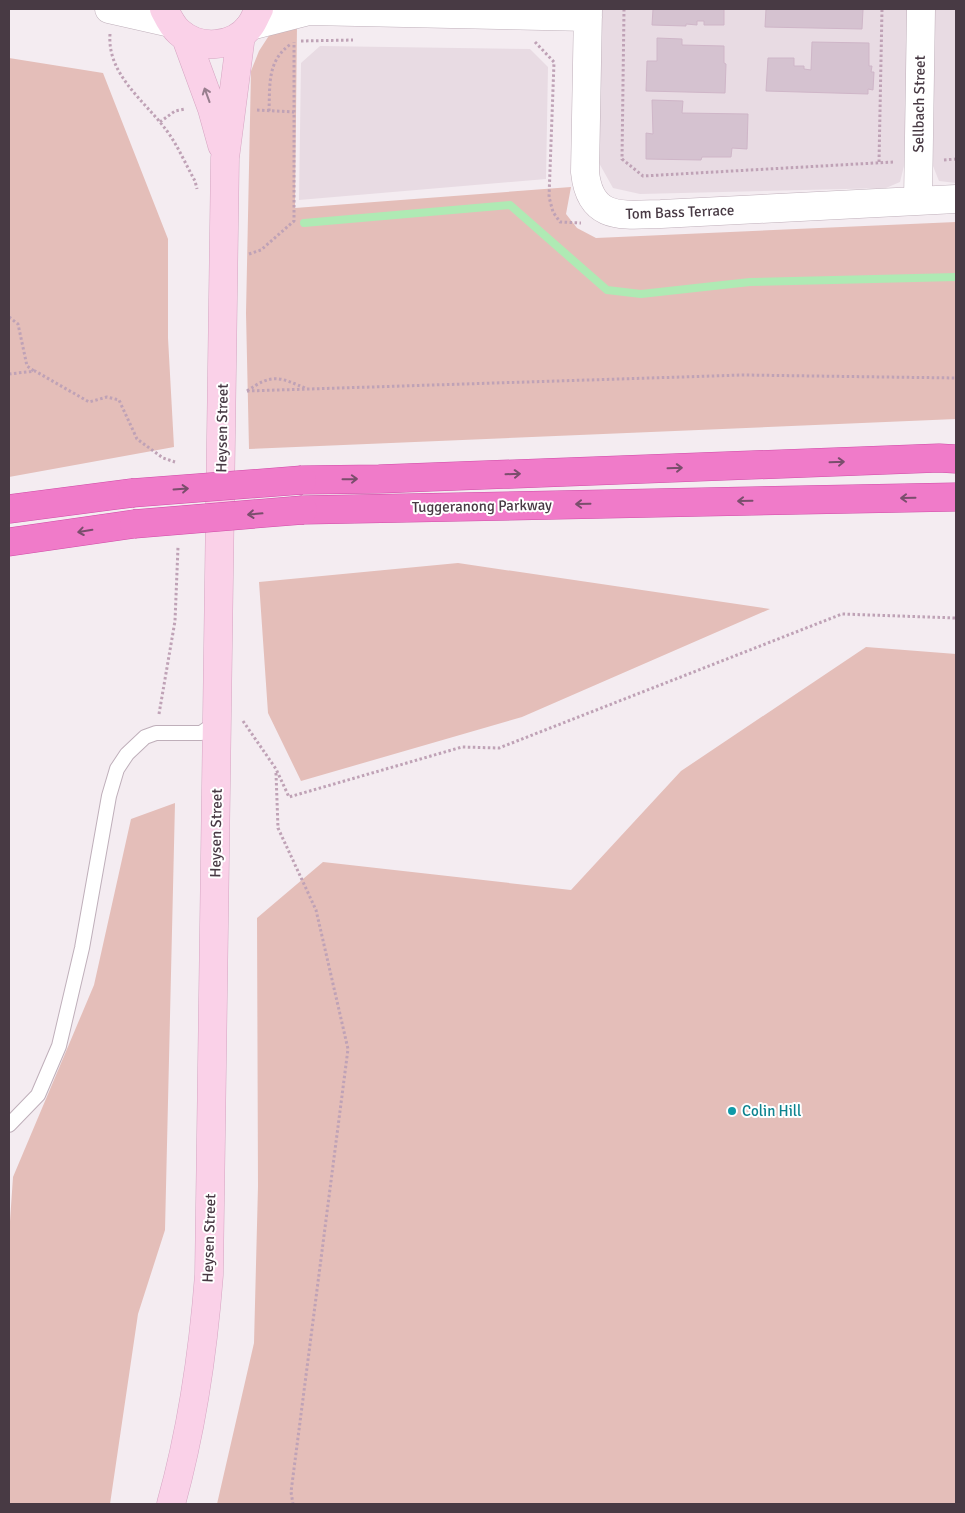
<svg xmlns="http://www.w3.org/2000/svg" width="965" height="1513" font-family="Signika,sans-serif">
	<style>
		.residential { fill: #e8dbe3 }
		.green { fill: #e4beb9 }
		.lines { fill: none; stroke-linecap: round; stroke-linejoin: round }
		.stream { stroke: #afeab4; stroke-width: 8 }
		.building { fill: #d5c2d0; stroke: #cfb6c8 }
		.service-casing { stroke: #bfafba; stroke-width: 16 }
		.minor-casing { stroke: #bfafba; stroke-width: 29 }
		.tertiary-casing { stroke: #bfafba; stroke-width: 29 }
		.secondary-casing { stroke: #d5a5c2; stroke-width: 29 }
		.motorway-casing { stroke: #cf4ca7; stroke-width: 29 }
		.path { stroke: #bfa2b6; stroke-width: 3; stroke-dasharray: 2.5 2.5; stroke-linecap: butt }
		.service { stroke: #fff; stroke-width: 14 }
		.minor { stroke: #fff; stroke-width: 28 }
		.tertiary { stroke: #fff; stroke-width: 28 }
		.secondary { stroke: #fad1e8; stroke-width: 28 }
		.motorway { stroke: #f07bc9; stroke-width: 28 }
		.motorway-bridge-casing { stroke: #cf4ca7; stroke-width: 29; stroke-linecap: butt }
		.motorway-bridge { stroke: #f07bc9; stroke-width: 28 }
		.oneway { stroke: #987e8e }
		.oneway2 { stroke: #7a4e6c }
		.culture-dot { fill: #0f9aa8; stroke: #fff; stroke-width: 2 }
		.labels { text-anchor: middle; stroke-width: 4; stroke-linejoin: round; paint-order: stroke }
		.street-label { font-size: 15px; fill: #483a44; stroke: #fff }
		.culture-label { font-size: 15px; fill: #0d838f; stroke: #fff; text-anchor: start }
	</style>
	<rect width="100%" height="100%" fill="#f4ecf1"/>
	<path class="residential" d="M600,9H908L904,166L900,182L886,188L640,194L613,188L599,163Z
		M935,9H956V183L939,181L933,166Z
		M320,46L530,49L548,67L546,179L299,200L301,63Z"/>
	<path class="green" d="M297,25L295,208L571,187L566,214L577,228L596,238L956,222V419L249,449L246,313L251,71L259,51L270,34Z
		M9,58L103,73L168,239V338L174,447L9,477Z
		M458,563L770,609L522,717L301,781L268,713L259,582Z
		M866,647L956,654V1504H217L254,1343L258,1186L257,918L323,862L571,890L681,771Z
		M175,803L165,1230L138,1314L110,1504H9V1236L13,1177L94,985L131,819Z"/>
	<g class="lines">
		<path class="stream" d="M304,223L510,205L607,290L641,294L750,282L956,277"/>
	</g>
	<path class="building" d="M653,9H724V25H704V21H697V25L686,24V26L652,25Z
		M766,9H864L863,10L862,29L765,27Z
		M657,38L682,39V45L724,46V63L726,64L725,93L646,91L647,61H657Z
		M812,42L869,43V66H872L871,72H874L873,90L868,89V94L766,91L768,58H794V66H804V69L811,70Z
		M652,100L683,101L682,113L748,114L747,149L732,148L731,157H702L701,160L646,159V133L653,134Z"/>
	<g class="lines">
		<g class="service-casing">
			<path id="service" d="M9,1125L38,1095L59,1046L82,948L109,796L117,769L127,754L145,737L156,733H201L217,722"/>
		</g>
		<g class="minor-casing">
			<path id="minor" d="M588,9L585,172C590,221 622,215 661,214L956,199
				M250,26L309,11L588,17
				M918,200L921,9"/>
		</g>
		<g class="tertiary-casing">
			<path id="tertiary" d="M109,9L171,23"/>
		</g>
		<g class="secondary-casing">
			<path id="secondary" d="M164,9C168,17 172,26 179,32C199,50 233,48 250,26C254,21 256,14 259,9
				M186,38L212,109L222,145
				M171,1504C192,1429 203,1353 209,1275L225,158L241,35"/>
		</g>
		<g class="motorway-casing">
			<path id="motorway" d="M302,480L379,479L939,458L956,459
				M9,509L132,493
				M303,510L956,497
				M9,542L134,524"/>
		</g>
		<path class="path" d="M624,9L622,159L643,176L893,162
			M110,34C107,75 145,101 167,131C178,146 186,165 195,181L197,189
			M301,41L353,40
			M535,42L554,62L549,197L553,212L560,222L581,223
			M257,110L294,112
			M269,111C270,85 267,60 291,44
			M160,122L175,111L185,109
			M944,160L956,159
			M879,162L882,9
			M249,254L261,250L294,221V42
			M9,317L18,324L27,366L34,371
			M9,374L35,371L89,402L107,397L119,400L137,439L163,458L175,462
			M247,391L743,375L956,378
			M247,391C272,373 280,377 307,389
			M159,714L175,621L178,547
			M243,721L276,769L289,797L462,747L499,748L842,614L956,618
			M276,773L278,828L316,910L348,1049L291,1492L293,1504"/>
		<use href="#service" class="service"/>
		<use href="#minor" class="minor"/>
		<use href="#tertiary" class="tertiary"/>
		<use href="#secondary" class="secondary"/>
		<use href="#motorway" class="motorway"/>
		<g class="motorway-bridge-casing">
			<path id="motorway-bridge" d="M132,493L302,480
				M134,524L303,510"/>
		</g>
		<use href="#motorway-bridge" class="motorway-bridge"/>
	</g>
	<defs><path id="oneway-shaft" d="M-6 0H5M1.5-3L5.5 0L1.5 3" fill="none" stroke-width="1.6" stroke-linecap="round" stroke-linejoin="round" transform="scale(1.25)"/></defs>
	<use class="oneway" href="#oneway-shaft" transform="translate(207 95) rotate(-110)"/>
	<g class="oneway2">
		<use href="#oneway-shaft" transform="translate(837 462) rotate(-2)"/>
		<use href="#oneway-shaft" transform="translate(675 468) rotate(-2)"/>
		<use href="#oneway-shaft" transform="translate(513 474) rotate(-2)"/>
		<use href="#oneway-shaft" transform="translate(350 479) rotate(-1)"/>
		<use href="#oneway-shaft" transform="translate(181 489) rotate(-4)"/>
		<use href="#oneway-shaft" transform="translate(908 498) rotate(179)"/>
		<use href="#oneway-shaft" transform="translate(745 501) rotate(179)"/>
		<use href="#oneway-shaft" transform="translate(583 504) rotate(179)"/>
		<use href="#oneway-shaft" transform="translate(255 514) rotate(175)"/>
		<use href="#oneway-shaft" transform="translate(85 531) rotate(171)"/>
	</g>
	<circle class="culture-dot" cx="732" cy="1111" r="5"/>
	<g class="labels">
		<g class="street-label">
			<text transform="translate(919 104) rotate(-89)" y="5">Sellbach Street</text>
			<text transform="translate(680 212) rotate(-2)" y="5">Tom Bass Terrace</text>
			<text transform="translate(222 428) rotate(-89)" y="5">Heysen Street</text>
			<text transform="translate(482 506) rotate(-1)" y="5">Tuggeranong Parkway</text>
			<text transform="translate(216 833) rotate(-89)" y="5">Heysen Street</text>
			<text transform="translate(209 1238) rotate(-88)" y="5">Heysen Street</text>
		</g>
		<g class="culture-label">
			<text x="742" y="1116">Colin Hill</text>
		</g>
	</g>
	<rect width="965" height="1513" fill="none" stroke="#483a44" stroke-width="20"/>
</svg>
